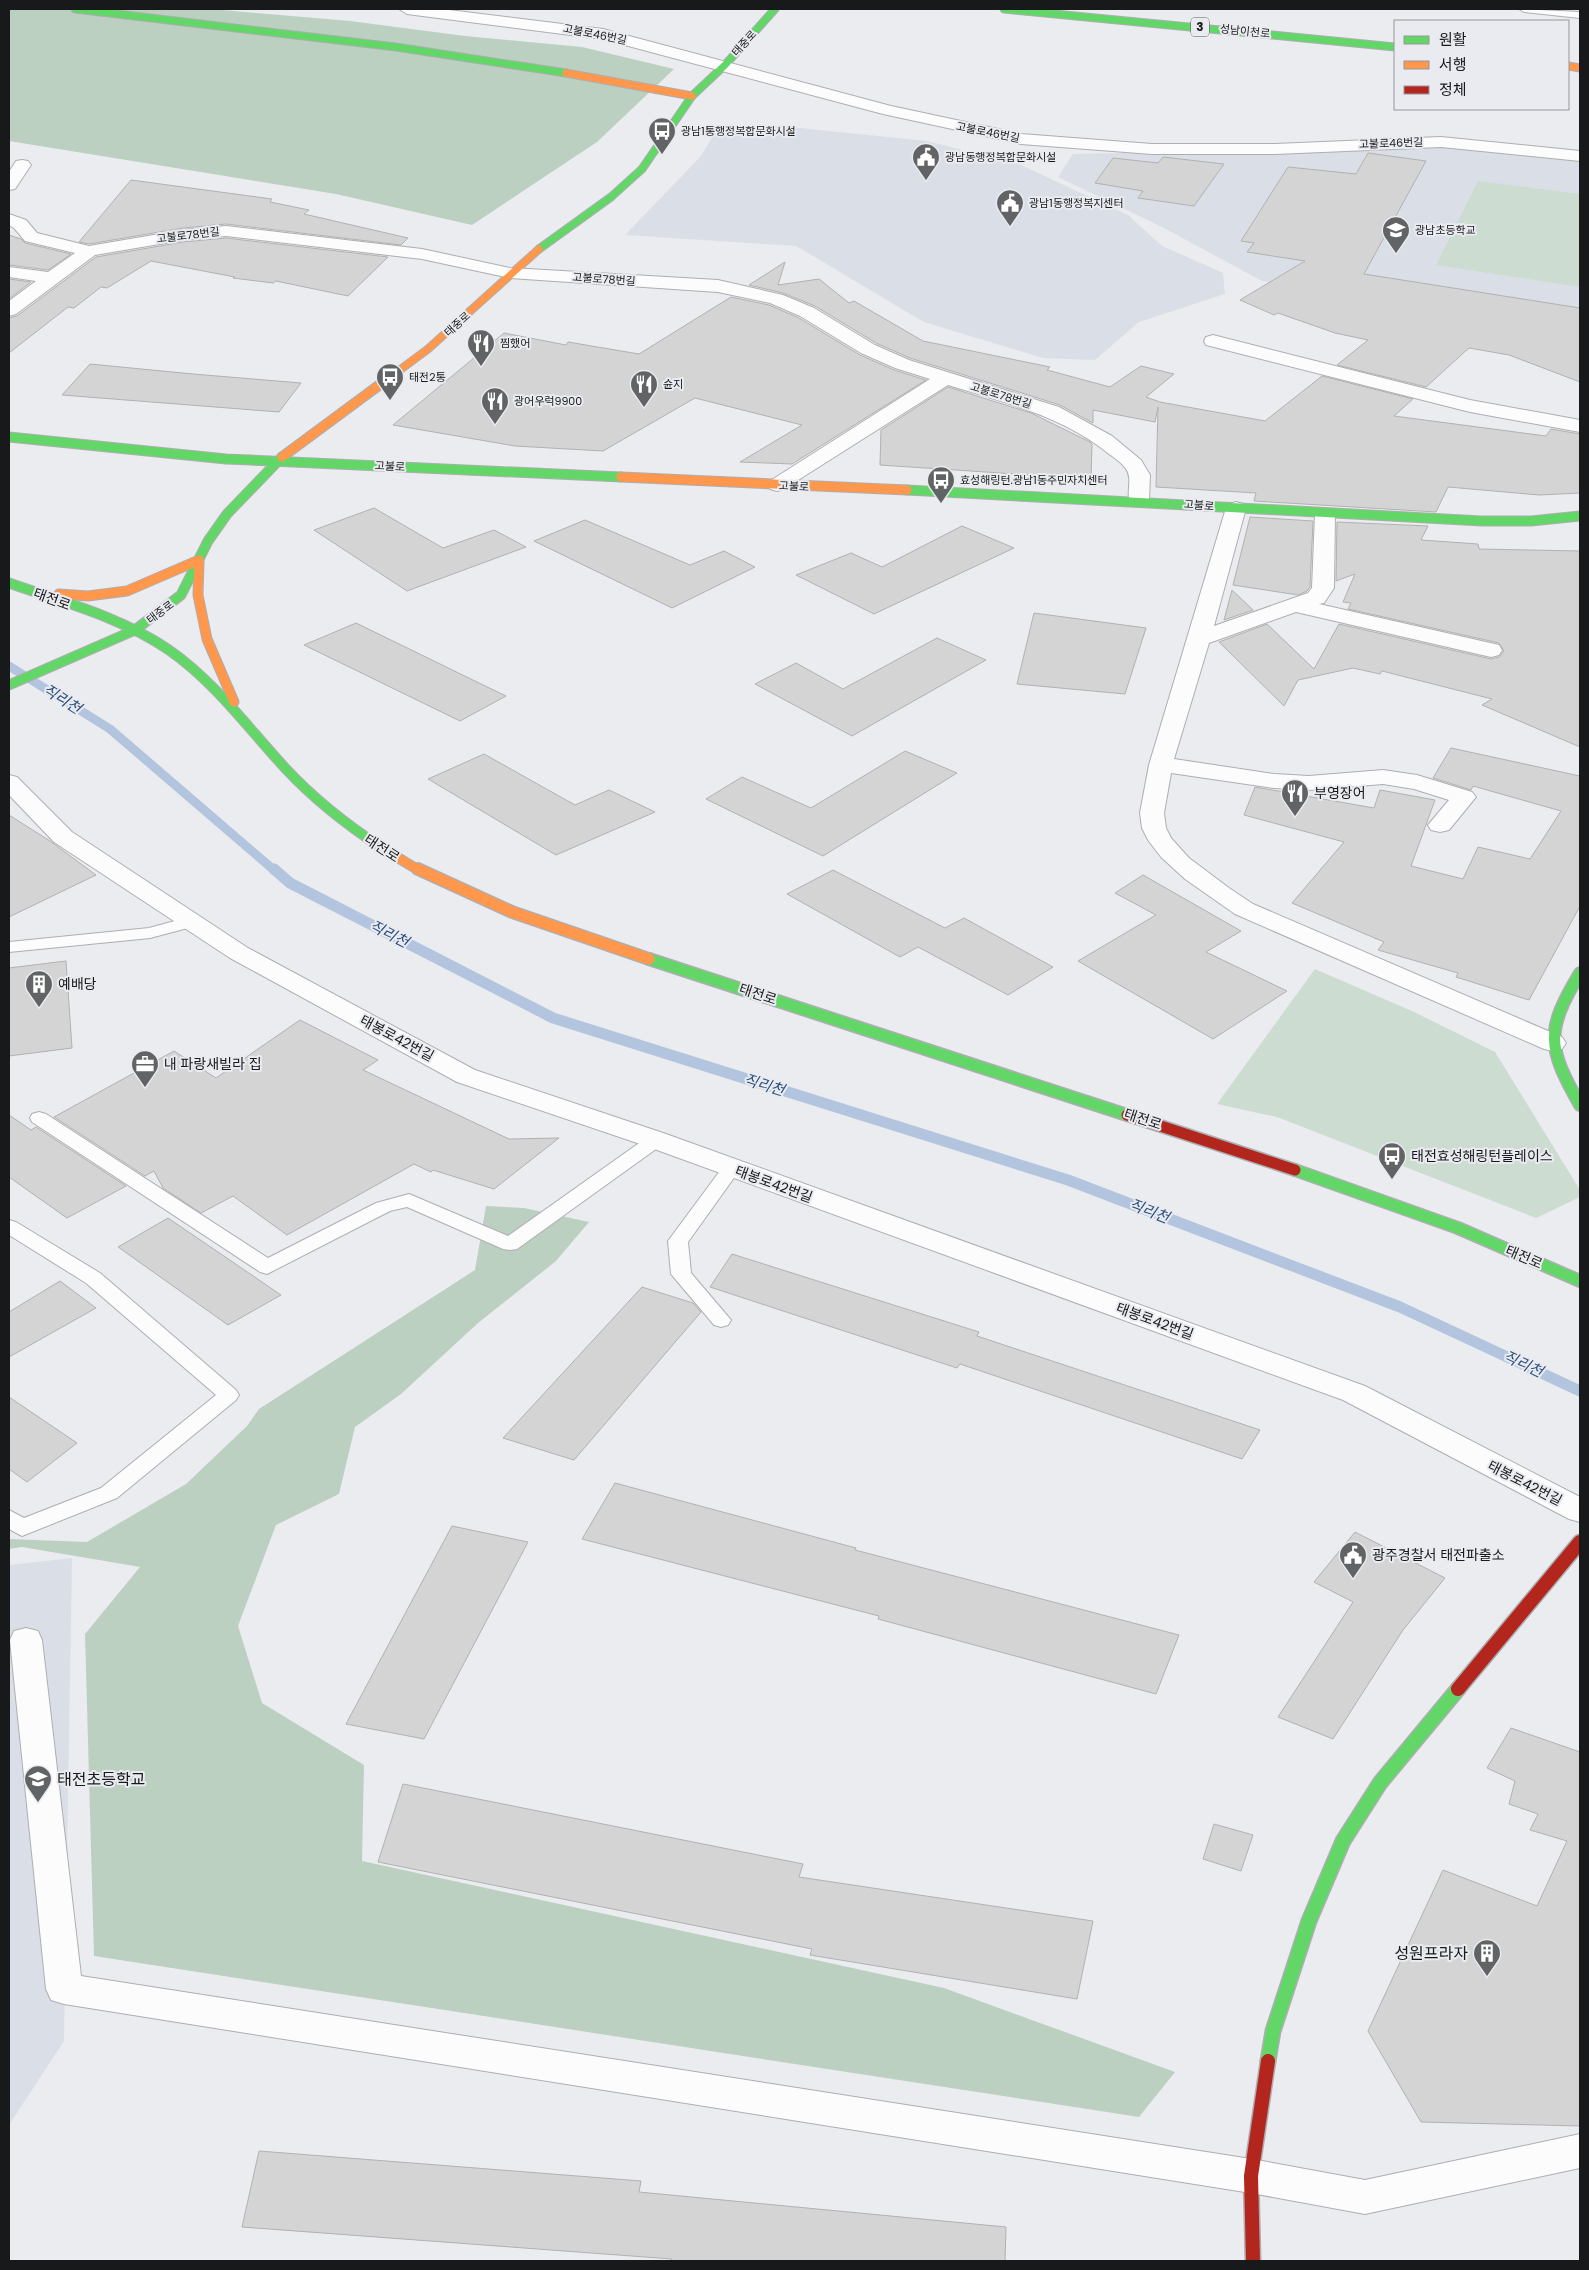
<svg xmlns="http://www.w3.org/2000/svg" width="1589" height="2270" font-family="Poppins,'Noto Sans KR',sans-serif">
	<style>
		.built { fill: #dadfe7 }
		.green { fill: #ccdcd1 }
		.forest { fill: #bcd0c2 }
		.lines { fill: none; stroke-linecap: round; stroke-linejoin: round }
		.stream-far1 { stroke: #b3c5de; stroke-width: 9 }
		.stream { stroke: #b3c5de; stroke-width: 11 }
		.building { fill: #d4d4d5; stroke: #b1b1b1 }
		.lane-casing { stroke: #adaeb1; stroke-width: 2 }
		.street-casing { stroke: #adaeb1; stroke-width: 2 }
		.fast-far3-casing { stroke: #adaeb1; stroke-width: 9 }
		.fast-far2-casing { stroke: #adaeb1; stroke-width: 11 }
		.fast-far1-casing { stroke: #adaeb1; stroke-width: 14 }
		.fast-casing { stroke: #adaeb1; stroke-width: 17 }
		.slow-far2-casing { stroke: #adaeb1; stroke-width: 9 }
		.slow-far1-casing { stroke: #adaeb1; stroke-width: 11 }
		.slow-casing { stroke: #adaeb1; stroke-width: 14 }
		.jam-far1-casing { stroke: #adaeb1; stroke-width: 14 }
		.jam-casing { stroke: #adaeb1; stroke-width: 17 }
		.lane { fill: #fcfcfd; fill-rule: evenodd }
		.street { fill: #fcfcfd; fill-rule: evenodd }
		.fast-far3 { stroke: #63d668; stroke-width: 7 }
		.fast-far2 { stroke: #63d668; stroke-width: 9 }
		.fast-far1 { stroke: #63d668; stroke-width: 11 }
		.fast { stroke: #63d668; stroke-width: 14 }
		.slow-far2 { stroke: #ff974d; stroke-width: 7 }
		.slow-far1 { stroke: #ff974d; stroke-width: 9 }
		.slow { stroke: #ff974d; stroke-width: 11 }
		.jam-far1 { stroke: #b3261e; stroke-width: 11 }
		.jam { stroke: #b3261e; stroke-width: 14 }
		.labels { text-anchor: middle; stroke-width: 4; stroke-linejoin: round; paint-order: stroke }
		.far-street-label { font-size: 11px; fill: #18191b; stroke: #e9ebf0 }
		.far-poi-label { font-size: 11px; fill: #18191b; stroke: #e9ebf0; text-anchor: start }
		.shield { fill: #e9ebf0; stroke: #57585b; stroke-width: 1 }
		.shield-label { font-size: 12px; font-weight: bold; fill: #18191b }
		.street-label { font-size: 14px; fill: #18191b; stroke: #e9ebf0 }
		.poi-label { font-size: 14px; fill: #18191b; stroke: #e9ebf0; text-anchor: start }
		.water-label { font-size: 15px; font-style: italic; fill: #2d4f7d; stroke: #e9ebf0 }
		.near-poi-label { font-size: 16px; fill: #18191b; stroke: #e9ebf0; text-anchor: start }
	</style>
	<rect width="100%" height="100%" fill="#eaecef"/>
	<path class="built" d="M770,125L927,141L1021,165L1128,215L1162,246L1223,273L1225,294L1139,322L1095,360L1043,358L924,322L796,246L625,235L701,156L719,126Z
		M1423,146L1479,148L1580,160V336L1262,281L1162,227L1058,177L1073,154Z
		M72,1558L64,2041L9,2125V1565Z"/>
	<path class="green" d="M1478,181L1580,194V287L1436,265Z
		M1315,969L1414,1012L1495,1052L1580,1190V1197L1536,1218L1277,1117L1217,1104Z"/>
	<path class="forest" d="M9,9H211L350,21L465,36L582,47L674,69L597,142L472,225L336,194L9,141Z
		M486,1206L524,1208L589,1222L556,1261L478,1323L401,1394L355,1427L339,1494L276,1525L238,1626L262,1703L364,1765L362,1861L944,1988L1175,2072L1139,2117L94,1956L85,1634L140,1567L22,1547L9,1549V1539L87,1542L186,1484L247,1426L259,1409L475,1270Z"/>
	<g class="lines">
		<path class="stream-far1" d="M9,666L110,729L275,871"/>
		<path class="stream" d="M274,869L290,883L553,1018L1068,1180L1400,1307L1580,1391"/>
	</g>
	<path class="building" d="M1368,153L1426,161L1364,274L1580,308V382L1509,355L1469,348L1426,387L1337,365L1368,340L1335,333L1278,313L1274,315L1240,300L1305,261L1247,252L1254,243L1241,241L1288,167L1356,174Z
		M1163,157L1224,164L1194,206L1138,198L1143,191L1095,183L1113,158L1158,163Z
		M131,180L272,199L270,202L309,210L304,214L408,238L401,245L226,224L183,228L89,244L79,242Z
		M9,235L21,239L25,243L71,254L48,270L9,265Z
		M226,238L388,257L348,296L276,281L273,283L233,278L235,277L151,261L107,288L101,287L74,308L68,307L9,353V318L17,316L96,257L183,242Z
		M785,262L778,285L819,279L849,303L854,301L923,341L1050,367L1047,370L1110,387L1141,366L1174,374L1146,397L1160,402L1265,421L1322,376L1413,399L1394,416L1546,436L1551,429L1580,434V493L1539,495L1448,487L1436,512L1254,501L1256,493L1156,487L1158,407L1155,422L1093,410V423L1060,405L910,358L876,343L815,306L783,293L749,285Z
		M9,279L31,282L9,299Z
		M731,297L769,305L799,318L860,355L894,370L926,380L792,464L740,462L802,425L695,398L603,451L515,446L393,425L504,333L566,345L568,342L639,354Z
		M90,364L193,374L301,383L279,412L62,395Z
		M948,387L1031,413L1090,442L1092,444L1091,479L880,465L881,430Z
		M374,508L443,548L494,530L526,547L407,591L314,530Z
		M1250,517L1313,521L1310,587L1307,591L1298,595L1233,585Z
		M585,520L690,565L724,551L755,567L672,608L534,541Z
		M1337,522L1428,526L1421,540L1478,544L1479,549L1580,551V747L1482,705L1492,699L1382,671L1380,674L1353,668L1298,680L1284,706L1219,642L1267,624L1314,669L1339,624L1491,659L1499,657L1504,651L1499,643L1348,609L1351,603L1343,602L1355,574L1336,581Z
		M962,526L1014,548L874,614L796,575L851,553L882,567Z
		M1232,590L1253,610L1224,620Z
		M1034,613L1146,628L1125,694L1017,684Z
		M356,623L477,682L506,696L460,721L304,645Z
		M937,638L986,660L852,736L755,684L796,663L843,689Z
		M1451,748L1580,776V906L1529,1000L1456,977L1458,973L1378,950L1384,942L1292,903L1344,842L1244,815L1255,787L1374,808L1380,790L1435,800L1411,866L1463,879L1478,847L1530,859L1561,811L1473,786L1471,790L1433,778Z
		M905,751L957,773L823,856L706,799L742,777L811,808Z
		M484,754L575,805L609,790L655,812L556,855L428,779Z
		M9,815L50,841L96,875L9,917Z
		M833,870L945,928L964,918L1053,967L1008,995L918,947L900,957L787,894Z
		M1143,875L1241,931L1206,952L1287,991L1213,1039L1078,961L1156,915L1115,893Z
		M66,961L72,1048L9,1056V968Z
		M300,1020L378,1060L363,1070L509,1139L559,1138L494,1189L433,1170L431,1172L414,1164L287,1235L233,1196L201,1213L163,1188L154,1171L145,1176L54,1117L174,1051L216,1078Z
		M9,1115L31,1130L36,1127L126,1186L67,1218L9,1177Z
		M168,1218L218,1252L281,1295L228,1325L118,1247Z
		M732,1254L979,1332L977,1336L1260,1430L1242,1459L960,1364L957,1368L710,1287Z
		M60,1281L96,1308L9,1357V1312Z
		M642,1287L693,1303L701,1312L574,1460L503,1438Z
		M9,1397L77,1443L27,1482L9,1469Z
		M615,1483L856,1548L855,1550L1179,1635L1156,1694L878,1619L879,1616L582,1539Z
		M452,1526L528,1542L424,1739L346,1724Z
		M1355,1532L1445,1578L1403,1630L1333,1739L1278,1717L1353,1602L1314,1582Z
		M1511,1728L1580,1752V2126L1421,2122L1368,2031L1443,1870L1537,1906L1567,1841L1530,1830L1538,1814L1509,1804L1515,1781L1487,1768Z
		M403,1784L803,1864L799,1877L1093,1921L1077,1999L810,1955L812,1949L378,1862Z
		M1214,1824L1253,1835L1241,1871L1203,1859Z
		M259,2151L641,2181L639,2192L1006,2227L1005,2261H671L672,2259L242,2227Z"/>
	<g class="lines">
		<g class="lane-casing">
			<path id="lane" d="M1519,9L1580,12V18L1524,12Z
				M193,916L199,917L202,921L199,925L150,938L9,952V942L149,928Z
				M39,1112L46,1114L268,1258L376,1203L409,1194L508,1236L649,1136H663L665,1140L663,1144L517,1249L510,1250L503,1249L407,1207L390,1211L267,1274L260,1272L32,1122L30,1118L32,1114Z
				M732,1162L739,1164L741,1168L688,1242L691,1273L731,1320L728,1325L721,1327L714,1325L671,1274L668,1241L725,1164Z
				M9,1220L16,1222L100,1273L236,1390L239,1395L236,1400L117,1498L22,1536L9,1529V1510L24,1518L101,1488L216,1395L86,1283L9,1235Z"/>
		</g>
		<g class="street-casing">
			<path id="street" d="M399,9H441L603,29L891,106L1021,134L1152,144H1275L1441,137L1580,151V161L1441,147L1275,154H1152L1021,144L883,114L602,39L407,14Z
				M22,160L28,161L31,165L15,189L9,190V172L16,161Z
				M9,214L26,220L37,233L89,246L183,230L226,226L422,249L510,268L718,280L783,295L814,308L875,345L909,360L1059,407L1112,436L1141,460L1150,475L1149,501L1146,505L1139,507L1132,505C1124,495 1134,480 1126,469C1122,463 1115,458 1109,454C1063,416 1003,402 948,385L784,489L777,491L770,489L767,485L770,481L930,379L895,368L861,353L800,316L770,303L718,292L510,278L422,259L226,236L183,240L95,255L16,314L9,316V301L36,281L9,277V267L48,272L75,253L25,241L14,228L9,225Z
				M1213,335L1470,400L1580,420V432L1470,412L1206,345L1204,341L1206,337Z
				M1236,502L1243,504L1246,508L1214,626L1308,593L1312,588L1315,514L1318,510L1325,508L1332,510L1335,514L1334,588L1324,603L1319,604L1499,645L1502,650L1499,655L1491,657L1296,612L1209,643L1174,759L1274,774L1309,776L1383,770L1417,775L1472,792L1476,797L1449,830L1440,832L1431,830L1428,825L1449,800L1414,789L1383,784L1309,790L1274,788L1171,773L1164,813L1166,828L1171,838L1189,858L1229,888L1253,904L1562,1037L1566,1043L1562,1049L1553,1051L1544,1049L1235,914L1185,879L1161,857L1148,840L1142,828L1140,813L1149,765L1226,508L1229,504Z
				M9,775L17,777L72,832L248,948L475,1070L666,1134L1365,1386L1580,1497V1522L1569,1519L1343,1400L646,1146L457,1082L230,958L54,842L9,795Z
				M26,1628L38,1631L42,1640L81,1976L1251,2159L1365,2180L1580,2134V2168L1365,2214L1251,2193L64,2004L51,2000L46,1989L10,1640L14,1631Z"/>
		</g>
		<g class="fast-far3-casing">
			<path id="fast-far3" d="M75,9L396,47L566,73
				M1004,9L1395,47
				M539,249L611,197L642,169L692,96L725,65L775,9"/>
		</g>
		<g class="fast-far2-casing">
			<path id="fast-far2" d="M9,437L226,459L621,477
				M907,490L1482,521H1531L1580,516
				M9,583C63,602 121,617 169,650C215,682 248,728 286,769C314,799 347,825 382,848
				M9,685L135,630L181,595L208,541L227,514L282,457"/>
		</g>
		<g class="fast-far1-casing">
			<path id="fast-far1" d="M649,959L1127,1115
				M1580,973C1545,1031 1547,1047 1580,1105
				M1295,1170L1458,1228L1580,1281"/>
		</g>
		<g class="fast-casing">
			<path id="fast" d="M1268,2061L1273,2031L1309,1921L1343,1841L1380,1783L1458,1689"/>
		</g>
		<g class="slow-far2-casing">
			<path id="slow-far2" d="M1568,66L1580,68
				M566,73L692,96
				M381,384L428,349L539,249"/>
		</g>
		<g class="slow-far1-casing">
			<path id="slow-far1" d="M282,457L382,383
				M621,477L907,490
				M59,594L88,596L127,591L199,560L198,595L207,639L234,702
				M382,848L420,871"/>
		</g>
		<g class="slow-casing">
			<path id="slow" d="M418,869L512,912L649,959"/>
		</g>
		<g class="jam-far1-casing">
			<path id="jam-far1" d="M1127,1115L1295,1170"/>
		</g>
		<g class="jam-casing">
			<path id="jam" d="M1458,1689L1580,1542
				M1253,2261L1251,2176L1268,2061"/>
		</g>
		<use href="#lane" class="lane"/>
		<use href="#street" class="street"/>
		<use href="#fast-far3" class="fast-far3"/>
		<use href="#fast-far2" class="fast-far2"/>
		<use href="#fast-far1" class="fast-far1"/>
		<use href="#fast" class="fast"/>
		<use href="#slow-far2" class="slow-far2"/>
		<use href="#slow-far1" class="slow-far1"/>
		<use href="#slow" class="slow"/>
		<use href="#jam-far1" class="jam-far1"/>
		<use href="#jam" class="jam"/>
	</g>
	<defs>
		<g id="bus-pin" transform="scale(1.4375)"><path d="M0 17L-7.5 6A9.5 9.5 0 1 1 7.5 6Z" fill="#626365" stroke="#e9ebf0"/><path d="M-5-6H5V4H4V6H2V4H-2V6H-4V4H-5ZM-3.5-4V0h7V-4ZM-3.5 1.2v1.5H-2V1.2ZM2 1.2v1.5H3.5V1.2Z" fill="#fff"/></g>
		<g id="civic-pin" transform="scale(1.4375)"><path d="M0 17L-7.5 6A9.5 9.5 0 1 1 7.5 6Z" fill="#626365" stroke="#e9ebf0"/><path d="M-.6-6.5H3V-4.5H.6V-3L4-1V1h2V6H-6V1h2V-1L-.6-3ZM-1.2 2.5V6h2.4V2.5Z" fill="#fff"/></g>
		<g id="school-pin" transform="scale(1.4375)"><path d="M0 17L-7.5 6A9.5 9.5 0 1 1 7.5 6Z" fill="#626365" stroke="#e9ebf0"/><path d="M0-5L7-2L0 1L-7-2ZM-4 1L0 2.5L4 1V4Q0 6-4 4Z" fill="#fff"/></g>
		<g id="restaurant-pin" transform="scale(1.4375)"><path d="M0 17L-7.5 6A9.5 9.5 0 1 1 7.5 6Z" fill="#626365" stroke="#e9ebf0"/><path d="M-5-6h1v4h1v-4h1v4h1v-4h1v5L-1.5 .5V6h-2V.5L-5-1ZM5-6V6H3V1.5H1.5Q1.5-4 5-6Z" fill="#fff"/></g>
		<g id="building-pin" transform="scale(1.4375)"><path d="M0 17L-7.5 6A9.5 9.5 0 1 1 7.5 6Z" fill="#626365" stroke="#e9ebf0"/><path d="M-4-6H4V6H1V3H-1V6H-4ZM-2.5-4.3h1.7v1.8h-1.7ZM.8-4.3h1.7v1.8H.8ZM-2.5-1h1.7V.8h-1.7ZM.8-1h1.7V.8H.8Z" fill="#fff"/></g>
		<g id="office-pin" transform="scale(1.4375)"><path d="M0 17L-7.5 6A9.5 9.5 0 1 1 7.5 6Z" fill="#626365" stroke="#e9ebf0"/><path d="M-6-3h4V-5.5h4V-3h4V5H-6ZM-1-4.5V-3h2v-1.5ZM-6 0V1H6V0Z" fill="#fff"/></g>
	</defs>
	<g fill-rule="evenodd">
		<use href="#bus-pin" x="662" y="131"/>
		<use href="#civic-pin" x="926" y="157"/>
		<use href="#civic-pin" x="1010" y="203"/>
		<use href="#school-pin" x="1396" y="230"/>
		<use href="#restaurant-pin" x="481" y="343"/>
		<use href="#bus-pin" x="390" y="377"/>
		<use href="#restaurant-pin" x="644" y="384"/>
		<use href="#restaurant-pin" x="495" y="401"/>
		<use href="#bus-pin" x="941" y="480"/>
		<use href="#restaurant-pin" x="1295" y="793"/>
		<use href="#building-pin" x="39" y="984"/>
		<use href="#office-pin" x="145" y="1064"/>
		<use href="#bus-pin" x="1392" y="1156"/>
		<use href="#civic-pin" x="1353" y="1555"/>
		<use href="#school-pin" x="38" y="1779"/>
		<use href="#building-pin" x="1487" y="1953"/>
	</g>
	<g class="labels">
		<g class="far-street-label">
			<text transform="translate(1245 31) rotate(6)" y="4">성남이천로</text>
			<text transform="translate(595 34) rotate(11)" y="4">고불로46번길</text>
			<text transform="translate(744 43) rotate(-48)" y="4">태중로</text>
			<text transform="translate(988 132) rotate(11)" y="4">고불로46번길</text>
			<text transform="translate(1391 143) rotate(-2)" y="4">고불로46번길</text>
			<text transform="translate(188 235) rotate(-7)" y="4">고불로78번길</text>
			<text transform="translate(604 279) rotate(4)" y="4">고불로78번길</text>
			<text transform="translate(457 324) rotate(-42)" y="4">태중로</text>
			<text transform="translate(1001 395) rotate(17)" y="4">고불로78번길</text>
			<text transform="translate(390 466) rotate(3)" y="4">고불로</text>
			<text transform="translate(794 486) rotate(3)" y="4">고불로</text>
			<text transform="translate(1199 505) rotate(5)" y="4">고불로</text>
			<text transform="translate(160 612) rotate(-37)" y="4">태중로</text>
		</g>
		<g class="far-poi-label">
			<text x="681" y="135">광남1통행정복합문화시설</text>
			<text x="945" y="161">광남동행정복합문화시설</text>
			<text x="1029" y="207">광남1동행정복지센터</text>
			<text x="1415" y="234">광남초등학교</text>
			<text x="500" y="347">찜했어</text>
			<text x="409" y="381">태전2통</text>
			<text x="663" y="388">슌지</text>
			<text x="514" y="405">광어우럭9900</text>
			<text x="960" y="484">효성해링턴.광남1동주민자치센터</text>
		</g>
		<rect class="shield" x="1191" y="17.5" width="18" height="19" rx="4"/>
		<g class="shield-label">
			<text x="1200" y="31">3</text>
		</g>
		<g class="street-label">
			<text transform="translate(52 599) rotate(20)" y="5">태전로</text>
			<text transform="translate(382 848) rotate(33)" y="5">태전로</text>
			<text transform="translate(758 994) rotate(18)" y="5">태전로</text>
			<text transform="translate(397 1038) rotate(28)" y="5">태봉로42번길</text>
			<text transform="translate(1143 1119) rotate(18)" y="5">태전로</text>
			<text transform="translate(774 1184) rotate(20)" y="5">태봉로42번길</text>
			<text transform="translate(1524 1257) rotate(23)" y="5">태전로</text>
			<text transform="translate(1155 1321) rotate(20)" y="5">태봉로42번길</text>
			<text transform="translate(1525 1483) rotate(27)" y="5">태봉로42번길</text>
		</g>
		<g class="poi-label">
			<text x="1314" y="798">부영장어</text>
			<text x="58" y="989">예배당</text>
			<text x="164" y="1069">내 파랑새빌라 집</text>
			<text x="1411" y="1161">태전효성해링턴플레이스</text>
			<text x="1372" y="1560">광주경찰서 태전파출소</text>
		</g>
		<g class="water-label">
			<text transform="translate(62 699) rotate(32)" y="5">직리천</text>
			<text transform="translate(389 934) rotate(27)" y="5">직리천</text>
			<text transform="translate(764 1085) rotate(17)" y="5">직리천</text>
			<text transform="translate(1149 1211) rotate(21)" y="5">직리천</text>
			<text transform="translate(1523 1364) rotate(25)" y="5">직리천</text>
		</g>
		<g class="near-poi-label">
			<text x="57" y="1785">태전초등학교</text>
			<text x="1468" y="1959" text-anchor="end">성원프라자</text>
		</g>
	</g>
	<rect width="1589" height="2270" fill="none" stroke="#18191b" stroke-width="20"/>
	<rect x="1394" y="20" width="175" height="90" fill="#e9ebf0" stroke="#95979b"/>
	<rect x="1404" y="36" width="25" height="8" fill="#63d668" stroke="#95979b"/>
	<text x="1439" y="45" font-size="15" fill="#18191b">원활</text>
	<rect x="1404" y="61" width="25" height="8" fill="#ff974d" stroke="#95979b"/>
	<text x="1439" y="70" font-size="15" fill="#18191b">서행</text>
	<rect x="1404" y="86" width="25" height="8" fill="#b3261e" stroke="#95979b"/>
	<text x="1439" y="95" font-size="15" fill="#18191b">정체</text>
</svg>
